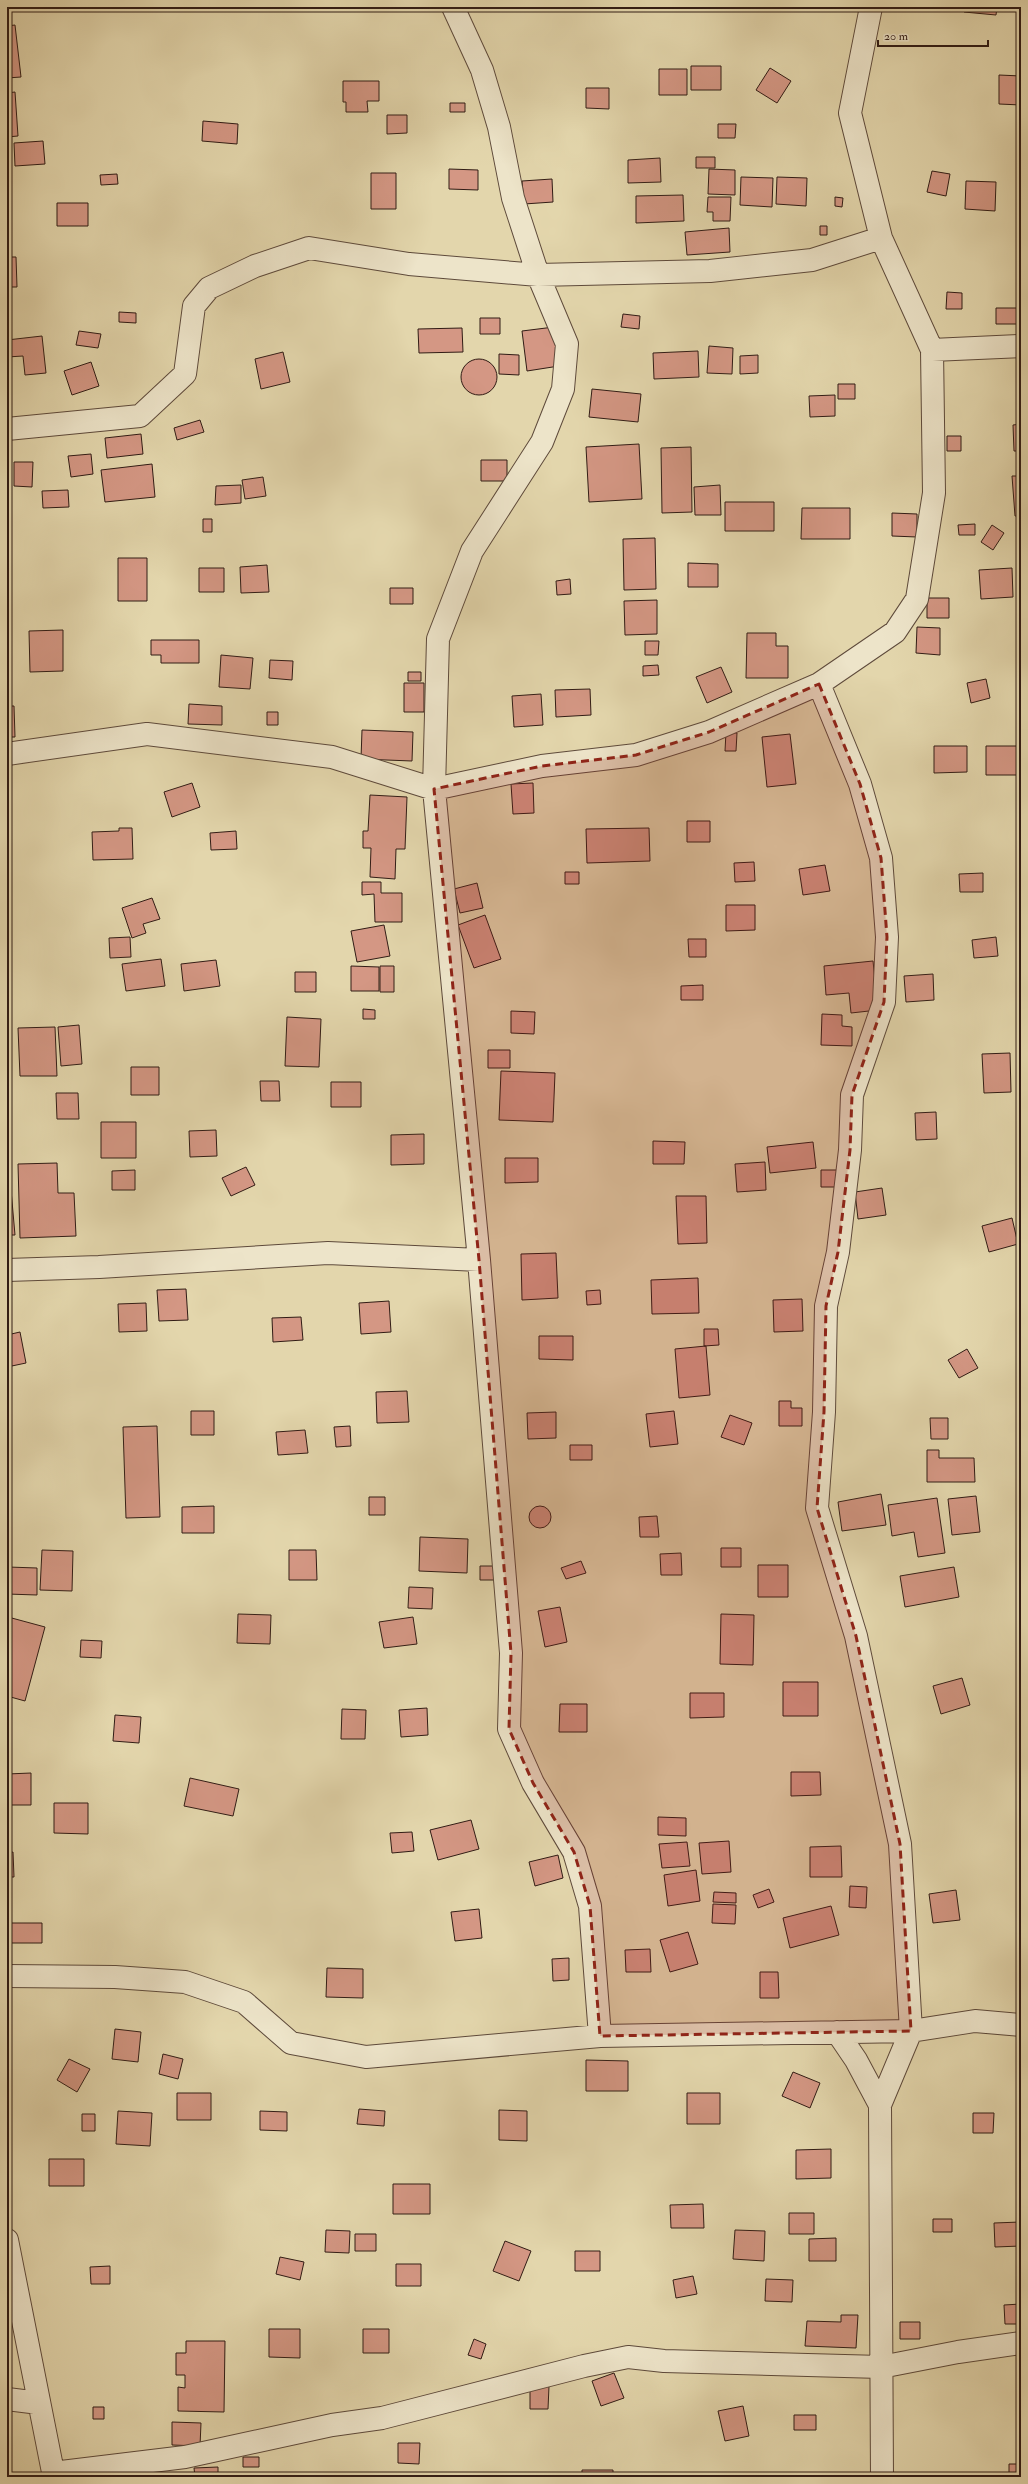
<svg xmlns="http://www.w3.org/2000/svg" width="1028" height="2484" font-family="'IM FELL Double Pica',serif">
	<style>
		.building { fill: #d49784; stroke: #311c15 }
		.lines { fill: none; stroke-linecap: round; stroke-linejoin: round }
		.minor-casing { stroke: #5e4a3b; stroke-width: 24 }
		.minor { stroke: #ede4c9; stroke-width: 22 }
		.marked { fill: #8f2418; fill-opacity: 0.2; stroke: #8f2418; stroke-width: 3; stroke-dasharray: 8 5; stroke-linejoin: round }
	</style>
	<rect width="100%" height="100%" fill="#e3d6ac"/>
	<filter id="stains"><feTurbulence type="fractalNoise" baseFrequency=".005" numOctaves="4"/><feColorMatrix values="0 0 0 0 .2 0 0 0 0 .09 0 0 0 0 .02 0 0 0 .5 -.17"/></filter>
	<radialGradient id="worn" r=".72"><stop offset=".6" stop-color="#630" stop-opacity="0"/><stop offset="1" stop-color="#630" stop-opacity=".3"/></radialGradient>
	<path class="building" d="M965,7H997L996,15L964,12Z
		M15,25L21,77L7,78V26Z
		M691,66H721V90H691Z
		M770,68L791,81L777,103L756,90Z
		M659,69H687V95H659Z
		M999,75L1021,76V105L999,104Z
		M343,81H379V101H367L368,112H346V102H343Z
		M586,88H609V109L586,108Z
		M15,92L18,136L7,137V93Z
		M450,103H465V112H450Z
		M387,115H407V133L387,134Z
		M203,121L238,124L237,144L202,141Z
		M718,124H736L735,138H718Z
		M43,141L45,164L15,166L14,143Z
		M696,157H715V168H696Z
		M660,158L661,182L628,183V160Z
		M449,169L478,170V190L449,189Z
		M709,169L735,170V195L708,194Z
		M932,171L950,174L946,196L927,192Z
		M371,173H396V209H371Z
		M117,174L118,184L101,185L100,175Z
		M741,177L773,178L772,207L740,205Z
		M777,177L807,178L806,206L776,204Z
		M552,179L553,202L524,204L522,181Z
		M966,181L996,182L995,211L965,209Z
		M683,195L684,221L636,223V196Z
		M708,197H731L730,221H713V212H707Z
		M835,197L843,198L842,207L835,206Z
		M57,203H88V226H57Z
		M820,226H827V235H820Z
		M729,228L730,252L687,255L685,232Z
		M7,257H16L17,287H7Z
		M947,292L962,293V309H946Z
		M996,308H1018V324H996Z
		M119,312L136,313V323L119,322Z
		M623,314L640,316L639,329L621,327Z
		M480,318H500V334H480Z
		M554,327L559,366L527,371L522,331Z
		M462,328L463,352L419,353L418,329Z
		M79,331L101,334L98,348L76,345Z
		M42,336L46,373L25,375L23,356L7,357V340Z
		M709,346L733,348L732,374L707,373Z
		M698,351L699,377L654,379L653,353Z
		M283,352L290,382L261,389L255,359Z
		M499,354L519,355V375L499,374Z
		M758,355V373L740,374V356Z
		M461 377a18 18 0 1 1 36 0a18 18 0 1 1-36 0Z
		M91,362L99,386L72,395L64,371Z
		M838,384H855V399H838Z
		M592,389L641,394L638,422L589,417Z
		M835,395V416L810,417L809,396Z
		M200,420L204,432L177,440L174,428Z
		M1021,424V451H1014L1013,425Z
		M141,434L143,454L107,458L105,438Z
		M947,436H961V451H947Z
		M639,444L642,499L589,502L586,447Z
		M691,447L692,512L662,513L661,448Z
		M91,454L93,474L71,477L68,456Z
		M481,460H507V481H481Z
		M14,462H33L32,487L14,486Z
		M152,464L155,497L105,502L101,470Z
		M1012,476H1021V516H1015Z
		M263,477L266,496L245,499L242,480Z
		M241,485V503L215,505L216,486Z
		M720,485L721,515H695L694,487Z
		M68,490L69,507L43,508L42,491Z
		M725,502H774V531H725Z
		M802,508H850V539H801Z
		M892,513L917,514V537L892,536Z
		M203,519H212V532H203Z
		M975,524V535H959L958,525Z
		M992,525L1004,533L993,550L981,542Z
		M655,538L656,589L624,590L623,539Z
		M118,558H147V601H118Z
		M688,563L718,564V587H688Z
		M267,565L269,592L241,593L240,567Z
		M199,568H224V592H199Z
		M1012,568L1013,597L981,599L979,570Z
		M570,579L571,594L557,595L556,581Z
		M390,588H413V604H390Z
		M927,598H949V618H927Z
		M657,600V634L625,635L624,601Z
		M917,627L940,628V655L916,653Z
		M63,630V671L30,672L29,631Z
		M747,633H776V646H788V678H746Z
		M151,640H199V663H161V655H151Z
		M645,641H659L658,655H645Z
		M221,655L253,658L250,689L219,687Z
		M270,660L293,661L292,680L269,678Z
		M658,665L659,675L643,676V666Z
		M721,667L732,692L707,703L696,677Z
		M408,672H421V681H408Z
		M986,679L990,698L971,703L967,683Z
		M404,683H424V712H404Z
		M590,689L591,715L556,717L555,690Z
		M541,694L543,725L514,727L512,696Z
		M189,704L222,706V725L188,724Z
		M7,706H14L15,737H7Z
		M267,712H278V725H267Z
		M362,730L413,732L412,761L361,759Z
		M726,732L737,733L736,751H725Z
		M790,734L796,784L767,787L762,737Z
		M934,746H967V772L934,773Z
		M986,746H1017V775H986Z
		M192,783L200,807L172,817L164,792Z
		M533,783L534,813L513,814L511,784Z
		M370,795L407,797L405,849H396L395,879L370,877L371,848H363V831H368Z
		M687,821H710V842H687Z
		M119,828H132L133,859L93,860L92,832L119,831Z
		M649,828L650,861L587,863L586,829Z
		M236,831L237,849L211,850L210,833Z
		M7,850H11V873H7Z
		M754,862L755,881L735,882L734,863Z
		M825,865L830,891L803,895L799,869Z
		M565,872H579V884H565Z
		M983,873V892H960L959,874Z
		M362,882H381V893H402V922H375L374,894L362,895Z
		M477,883L483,908L460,913L454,889Z
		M152,898L160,919L143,924L146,933L132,938L122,908Z
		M726,905H755V930L726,931Z
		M485,915L501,959L474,968L458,925Z
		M384,925L390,956L357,962L351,931Z
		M130,937L131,957L110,958L109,938Z
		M996,937L998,956L974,958L972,940Z
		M688,939H706V957H689Z
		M161,959L165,986L126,991L122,964Z
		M216,960L220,986L184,991L181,964Z
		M873,961L878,1010L851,1013L849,993L826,995L824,966Z
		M351,966L379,967V991H351Z
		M380,966H394V992H380Z
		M295,972H316V992H295Z
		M933,974L934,1000L906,1002L904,976Z
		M703,985V1000H681V986Z
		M363,1009L375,1010V1019H363Z
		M511,1011L535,1012L534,1034L511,1033Z
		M822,1014L842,1015V1026L852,1027V1046L821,1045Z
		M287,1017L321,1019L319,1067L285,1066Z
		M79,1025L82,1064L61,1066L58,1027Z
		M55,1027L57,1076H20L18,1028Z
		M488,1050H510V1068H488Z
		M1010,1053L1011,1092L984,1093L982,1054Z
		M131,1067H159V1095H131Z
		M501,1071L555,1073L553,1122L499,1120Z
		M260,1081H279L280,1101H261Z
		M331,1082H361V1107H331Z
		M56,1093H78L79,1119H57Z
		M7,1104H9L10,1128H7Z
		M936,1112L937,1139L916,1140L915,1113Z
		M101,1122H136V1158H101Z
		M216,1130L217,1156L190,1157L189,1131Z
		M424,1134V1164L391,1165V1135Z
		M653,1141L685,1142L684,1164H653Z
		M813,1142L816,1168L770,1173L767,1147Z
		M505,1158H538V1182L505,1183Z
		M765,1162L766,1190L737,1192L735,1164Z
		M57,1163L58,1193H74L76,1236L20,1238L18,1164Z
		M246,1167L255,1185L231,1196L222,1178Z
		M135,1170V1190H112V1171Z
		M821,1170H842L841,1187H821Z
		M882,1188L886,1215L858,1219L855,1192Z
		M11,1190L15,1235H7V1191Z
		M676,1196H706L707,1243L678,1244Z
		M1012,1218L1018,1244L989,1252L982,1226Z
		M556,1253L558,1298L522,1300L521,1254Z
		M698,1278L699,1313L652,1314L651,1280Z
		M186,1289L188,1320L159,1321L157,1290Z
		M600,1290L601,1304L587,1305L586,1291Z
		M802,1299L803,1331L774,1332L773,1300Z
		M389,1301L391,1332L361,1334L359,1303Z
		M146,1303L147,1331L119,1332L118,1304Z
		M301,1317L303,1340L273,1342L272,1318Z
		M704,1329H718L719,1345L704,1346Z
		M20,1332L26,1363L7,1367V1335Z
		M539,1336H573V1360L539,1359Z
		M706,1346L710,1395L679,1398L675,1349Z
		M967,1349L978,1368L959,1378L948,1360Z
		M407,1391L409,1422L377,1423L376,1392Z
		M779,1401H791V1408H802V1426H779Z
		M191,1411H214V1435H191Z
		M674,1411L678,1444L650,1447L646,1414Z
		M556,1412V1438L528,1439L527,1413Z
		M730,1415L752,1423L744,1445L721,1437Z
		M930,1418H948V1439H931Z
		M157,1426L160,1517L126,1518L123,1427Z
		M350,1426L351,1446L336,1447L334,1427Z
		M305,1430L308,1453L278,1455L276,1432Z
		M570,1445H592V1460H570Z
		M927,1450H939V1458H974L975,1482H927Z
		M881,1494L886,1525L842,1531L838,1502Z
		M976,1496L980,1532L952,1535L948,1499Z
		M369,1497H385V1515H369Z
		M937,1498L945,1553L918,1557L914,1532L892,1536L888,1505Z
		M214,1506V1533H182V1507Z
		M529 1517a11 11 0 1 1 22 0a11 11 0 1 1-22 0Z
		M657,1516L659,1537H640L639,1517Z
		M420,1537L468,1539L467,1573L419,1571Z
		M721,1548H741V1567H721Z
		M42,1550L73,1551L72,1591L40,1590Z
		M289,1550H316L317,1580H289Z
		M681,1553L682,1575H661L660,1554Z
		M581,1561L586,1573L566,1579L561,1568Z
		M758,1565H788V1597H758Z
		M480,1566H496V1580H480Z
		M8,1567L37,1568V1595L7,1594Z
		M954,1567L959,1597L905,1607L900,1576Z
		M409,1587L433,1588L432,1609L408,1608Z
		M560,1607L567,1642L545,1647L538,1611Z
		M238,1614L271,1615L270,1644L237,1643Z
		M721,1614L754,1615L753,1665L720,1664Z
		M8,1617L45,1627L25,1701L7,1696Z
		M413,1617L417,1644L384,1648L379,1622Z
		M81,1640L102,1641L101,1658L80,1657Z
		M962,1678L970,1705L941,1714L933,1686Z
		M783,1682H818V1716H783Z
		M690,1693H724V1717L690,1718Z
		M560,1704H587V1732H559Z
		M427,1708L428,1735L401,1737L399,1710Z
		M342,1709L366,1710L365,1739H341Z
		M115,1715L141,1717L139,1743L113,1741Z
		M791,1772H820L821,1795L791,1796Z
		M31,1773V1805H7V1774Z
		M190,1778L239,1789L233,1816L184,1806Z
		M54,1803H88V1834L54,1833Z
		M658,1817L686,1818V1836L658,1835Z
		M471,1820L479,1849L438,1860L430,1830Z
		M412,1832L414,1851L392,1853L390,1833Z
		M729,1841L731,1872L702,1874L699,1843Z
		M687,1842L690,1866L662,1868L659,1844Z
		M841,1846L842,1877H810V1847Z
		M13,1852L14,1877H7V1853Z
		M558,1855L563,1878L535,1886L529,1862Z
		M696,1870L700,1901L668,1906L664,1875Z
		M850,1886L867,1887L866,1908L849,1907Z
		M769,1889L774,1902L758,1908L753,1895Z
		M956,1890L960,1920L933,1923L929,1894Z
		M714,1892L736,1893V1903L713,1902Z
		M713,1904L736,1905L735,1924L712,1923Z
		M831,1906L839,1935L790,1948L783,1918Z
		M479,1909L482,1938L455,1941L451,1912Z
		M7,1923H42V1943H7Z
		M688,1932L698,1964L670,1972L660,1940Z
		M650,1949L651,1972H626L625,1950Z
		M569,1958V1980L553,1981L552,1959Z
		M327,1968L363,1969V1998L326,1997Z
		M760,1972H778L779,1998H760Z
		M115,2029L141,2032L138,2062L112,2059Z
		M163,2054L183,2059L178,2079L159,2074Z
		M69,2059L90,2069L77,2092L57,2080Z
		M586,2060L628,2061V2091H586Z
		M793,2072L820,2083L810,2108L782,2096Z
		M177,2093H211V2120H177Z
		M687,2093H720V2124H687Z
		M359,2109L385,2111L384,2126L357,2124Z
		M499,2110L527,2111V2141L499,2140Z
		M118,2111L152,2113L150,2146L116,2144Z
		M260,2111L287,2112V2131L260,2130Z
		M973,2113H994L993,2133H973Z
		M82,2114H95V2131H82Z
		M831,2149V2178L796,2179V2150Z
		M49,2159H84V2186H49Z
		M393,2184H430V2214H393Z
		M703,2204L704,2228H671L670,2205Z
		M789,2213H814V2234H789Z
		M933,2219H952V2232H933Z
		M1021,2222V2246L995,2247L994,2223Z
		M326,2230L350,2231L349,2253L325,2252Z
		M735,2230L765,2231L764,2261L733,2259Z
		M355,2234H376V2251H355Z
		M836,2238V2261H809V2239Z
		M505,2241L531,2251L519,2281L493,2271Z
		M575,2251H600V2271H575Z
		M280,2257L304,2262L300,2280L276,2274Z
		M396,2264H421V2286H396Z
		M110,2266V2284H91L90,2267Z
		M693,2276L697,2294L676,2298L673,2280Z
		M766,2279L793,2280L792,2302L765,2301Z
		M1021,2304V2324H1005L1004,2305Z
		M841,2315H858L856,2348L805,2346L807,2321L841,2322Z
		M900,2322H920V2339H900Z
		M269,2329H300V2358L269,2357Z
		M363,2329H389V2353H363Z
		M474,2339L486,2344L481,2359L468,2355Z
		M186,2341H225L224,2412L178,2411V2387L185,2388V2375H176V2353H186Z
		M614,2373L624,2398L601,2406L592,2381Z
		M530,2385L549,2386L548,2409H530Z
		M743,2406L749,2436L725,2441L718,2411Z
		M93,2407H104V2419H93Z
		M794,2415H816V2430H794Z
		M172,2422L201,2423L200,2446L172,2445Z
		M398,2443H420L419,2464L398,2463Z
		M243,2457H259V2467H243Z
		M1009,2464H1021V2477H1009Z
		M218,2467V2477H195L194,2468Z
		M582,2470H613V2477H582Z"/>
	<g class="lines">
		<g class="minor-casing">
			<path id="minor" d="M453,7L482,70L499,127L513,198L538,275L567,344L563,389L542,442L472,551L438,639L434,789L479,1260L511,1653L509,1729L533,1783L574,1852L590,1906L600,2036
				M871,7L850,113L881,238
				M7,429L140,416L185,374L194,306L209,288L255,266L309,248L409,264L538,275L710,271L812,260L881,238L932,350L1021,346
				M819,684L860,784L881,858L887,937L884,1002L852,1095L850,1150L838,1252L826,1306L824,1412L817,1508L856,1636L900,1844L911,2031L880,2105L882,2477
				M7,754L147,734L332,757L434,789L542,766L636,755L709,732L819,684L895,632L917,599L934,493L932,350
				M7,1270L99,1267L328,1253L479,1260
				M7,1976L115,1977L185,1982L244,2002L291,2043L366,2057L600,2036L911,2031L975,2021L1021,2025
				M837,2032L856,2060L880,2105
				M7,2240L54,2477
				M7,2399L39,2403
				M53,2473L185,2457L332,2425L382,2418L584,2366L628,2357L664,2361L881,2367L958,2352L1021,2343"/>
		</g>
		<use href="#minor" class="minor"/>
	</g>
	<path class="marked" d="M819,684L860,784L881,858L887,937L884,1002L852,1095L850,1150L838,1252L826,1306L824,1412L817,1508L856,1636L900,1844L911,2031L600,2036L590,1906L574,1852L533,1783L509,1729L511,1653L479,1260L434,789L542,766L636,755L709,732Z"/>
	<rect width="1028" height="2484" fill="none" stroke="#e3d6ac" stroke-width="24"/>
	<rect x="8" y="8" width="1012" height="2468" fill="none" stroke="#311c15" stroke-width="2"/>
	<rect x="12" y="12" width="1004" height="2460" fill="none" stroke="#311c15"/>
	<path d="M878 40v6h110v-6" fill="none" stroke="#311c15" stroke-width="2"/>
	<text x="884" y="40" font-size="12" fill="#311c15" stroke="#ede4c9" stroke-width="3" paint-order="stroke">20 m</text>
	<rect width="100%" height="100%" filter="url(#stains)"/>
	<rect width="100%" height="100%" fill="url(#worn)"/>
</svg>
